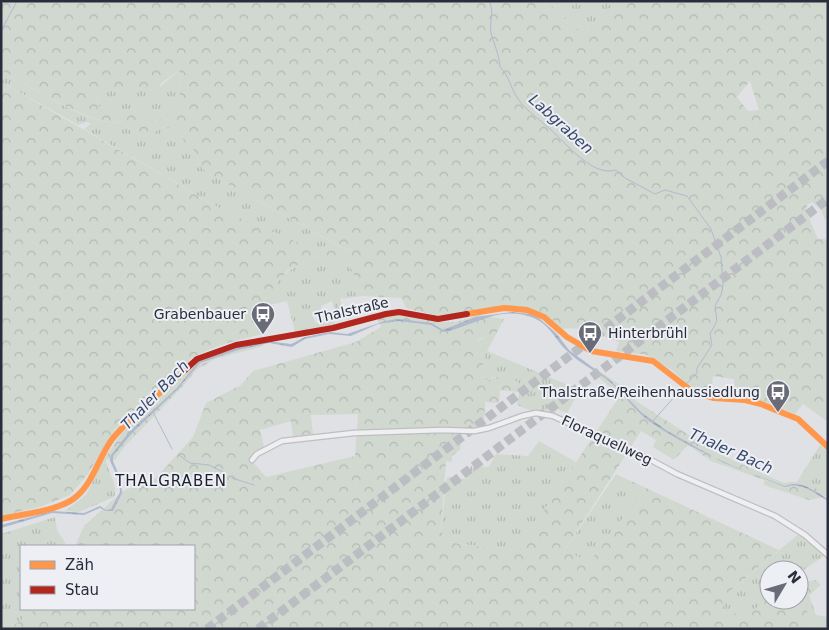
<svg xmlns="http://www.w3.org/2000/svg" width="829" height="630" font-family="'DejaVu Sans',sans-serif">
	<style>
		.grass { fill: url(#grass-tufts) }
		.forest { fill: url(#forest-crowns); fill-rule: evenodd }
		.water { fill: url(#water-ripples) }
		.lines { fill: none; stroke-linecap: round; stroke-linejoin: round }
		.stream { stroke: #b0bace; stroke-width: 1 }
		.highway-tunnel { stroke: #bbbdc2; stroke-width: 9; stroke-dasharray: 9 4.5; stroke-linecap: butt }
		.street-casing { stroke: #bebfc2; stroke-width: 7 }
		.street { stroke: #efeff1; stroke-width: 4.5 }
		.slow { stroke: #ff974d; stroke-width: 6 }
		.jam { stroke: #b3261e; stroke-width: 6 }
		.labels { text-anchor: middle; stroke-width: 4; stroke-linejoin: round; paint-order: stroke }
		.street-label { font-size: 14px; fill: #292d3c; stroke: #edeff4 }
		.poi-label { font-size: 14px; fill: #292d3c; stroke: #edeff4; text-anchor: end }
		.water-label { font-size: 15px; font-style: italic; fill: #37486c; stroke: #edeff4 }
		.neighbourhood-label { font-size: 15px; letter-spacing: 1px; fill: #1b1f2d; stroke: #edeff4 }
	</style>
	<defs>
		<pattern id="grass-tufts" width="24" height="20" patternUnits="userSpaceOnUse" patternTransform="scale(1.25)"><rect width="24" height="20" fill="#d0d8d0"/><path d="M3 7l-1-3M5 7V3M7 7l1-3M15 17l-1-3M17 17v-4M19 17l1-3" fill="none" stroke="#b3bab4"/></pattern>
		<pattern id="forest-crowns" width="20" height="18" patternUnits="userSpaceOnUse" patternTransform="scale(1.25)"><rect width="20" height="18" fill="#d0d8d0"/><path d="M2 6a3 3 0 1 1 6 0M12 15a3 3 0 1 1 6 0" fill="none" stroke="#b3bab4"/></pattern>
		<pattern id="water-ripples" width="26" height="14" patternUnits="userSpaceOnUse" patternTransform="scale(1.25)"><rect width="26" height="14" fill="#b0bace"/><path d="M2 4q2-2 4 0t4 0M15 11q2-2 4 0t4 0" fill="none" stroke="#8f98a8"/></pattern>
	</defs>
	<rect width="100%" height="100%" fill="#e0e1e4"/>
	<path class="grass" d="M546,1H612V8L602,10L592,31L570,28L560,10L548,5Z
		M1,70C35,88 84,124 122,123L131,131L150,140L158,128L177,127L185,143L193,147L202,168L217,178L351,253L314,249L228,213L84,129L91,124L87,122L78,125L1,82Z
		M179,70C182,85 180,101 173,115L157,122L143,115L139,117L133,109L123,110L117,117L97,105C101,82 115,95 128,87C133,85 137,80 141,76L161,86Z
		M314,256L349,263L363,296L340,299L344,312L339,313L337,318L334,314L335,310L332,301L321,306V311L312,315L316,323L325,322L327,317L328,321L333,320L335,326L295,332L287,301L264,306C265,282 296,266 314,256Z
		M487,336L494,338L487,351L580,390L567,413L557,409L555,414L535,410L534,412L517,405L520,388L507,377H492L490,382L481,377L484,355L478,354L474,348L475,343Z
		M539,441L576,462L541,515L525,546L507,550L447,542L441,531L447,477L466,479L471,466L489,467L496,454L528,456Z
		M820,445L828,451V496L797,482Z
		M104,459H106C107,473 119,484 114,497L79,512L65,511L86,495Z
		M616,474L646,488L590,562L564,551Z
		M55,517L57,530L67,546H21V609H36L9,629H1V534Z
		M800,533L824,556L799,573V570H769V598L754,610L722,617L723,597Z
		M327,574L332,575C330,583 331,587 322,592L316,588L312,582L318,576Z
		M809,595L816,615L828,617V629H814L802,601Z"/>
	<path class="forest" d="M1,1H546L548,5L560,10L570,28L592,31L602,10L612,8V1H828V218L825,220L821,210L812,202L807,205L806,211L818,239L827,238L825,239L828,245V422L803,404L795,414L772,404L735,395L734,379L713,376L711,395L688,385L672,370L647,355L616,351L619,342C602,336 580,325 562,329C535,299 502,305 467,312C460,313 451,317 444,316C431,315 418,311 406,308L402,298L363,296L349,263L314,256L287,271L265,298L263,334C238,340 215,345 192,358L115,429L88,474L70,495L40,507L1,516V82L228,213L314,249L350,252L217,178L202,168L193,148L185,143L177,127L158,128L150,140L131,131L122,123C84,123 35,88 1,70ZM179,70C182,85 180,101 173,115H165L157,122L143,115L139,117L133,109L123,110L117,117L97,105C100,82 115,95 128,88C132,85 137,80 140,77L139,87L151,91ZM750,81L759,110L748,111L737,97Z
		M407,314L436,322H456L478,315L504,319L494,338C485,336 476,338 474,348L478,354L484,355L481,377L490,382L492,378C503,376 512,376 520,384L518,392L500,390L499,403L485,402L484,433H462L460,450L452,456V462L446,461L441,531L447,542L507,550L525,546L541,515L620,396L592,371L595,368L623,387L636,401L717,453L784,483C800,479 815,487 828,496L809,500L764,485V480L711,461L688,445L674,460L653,447L656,440L641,431L564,551L590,561L646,488L779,550L723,597L722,616L754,610L769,598V600H799V577L805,582L816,580L821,585L803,601L814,629H9L36,609H194V546H75L84,526L123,491L156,478L193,437L206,403L241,385L253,371L356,342L381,327L377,318ZM358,414L355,456L266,477L250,459L264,447L260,430L291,421L293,437L313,434L311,415ZM327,574L332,575C330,583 331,587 322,592L316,588L312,582L318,576Z
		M263,339V346L215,359L196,370L185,384L125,446L115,460L104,459L122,433L191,367L204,357Z"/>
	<path class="water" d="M511,312L531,314L540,319L556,333L569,350L610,380L641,412L666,430L724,463L785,486C801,479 814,491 828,499V501C814,493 801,481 785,487C738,468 692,451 649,421C634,410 623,393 609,381C595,370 578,363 566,350C554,338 549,323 531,317C497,305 473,327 443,332L431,325L399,321L378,324L351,336L329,334L305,339L292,347L269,343L238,350L200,363L177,390L132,433L113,456V461L121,480L122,493L113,511H106L100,508L84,515L52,513L1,528V525L53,511L84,513L100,506L106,510L111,509L120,492L119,480L110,461L111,455L130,431L176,389L199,361L237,348L268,341L291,344L305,337L330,332L347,334L385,321L399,319L432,323L443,330L475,317Z"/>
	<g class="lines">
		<path class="stream" d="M489,1C495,12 489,21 491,33C494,44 499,54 500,67C509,75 511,90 519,100C525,109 536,117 544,124C562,137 590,178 616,170L625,178L655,194L665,190L687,196L711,229L721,257L723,286L721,295L715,306L717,321L710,334L712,345L697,368V373L687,383
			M1,31L17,1
			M153,412L172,449
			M653,421L682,388
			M179,455L190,463L209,465L223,472
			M232,478L254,485"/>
		<path class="highway-tunnel" d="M207,629L828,161
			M258,629L828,199"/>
		<g class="street-casing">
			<path id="street" d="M252,460L257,454L282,441L354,433L442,430L474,431L489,428L522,416L536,413L553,416L651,460L677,474L775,516L805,535L828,555"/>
		</g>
		<use href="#street" class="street"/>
		<path class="slow" d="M467,314L504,308L527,310L544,317L567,337L591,351L653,361L693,392L714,398L745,400L761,404L798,419L828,447
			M1,519C22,514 61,511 77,496C94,481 99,456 113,438C134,413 162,392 185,370"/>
		<path class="jam" d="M185,370L197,359L236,345L333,328L386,314L399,312L438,319L467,314"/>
	</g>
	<defs>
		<g id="bus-pin" transform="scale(1.25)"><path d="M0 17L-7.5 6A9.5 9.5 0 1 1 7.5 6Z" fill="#696c77" stroke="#edeff4"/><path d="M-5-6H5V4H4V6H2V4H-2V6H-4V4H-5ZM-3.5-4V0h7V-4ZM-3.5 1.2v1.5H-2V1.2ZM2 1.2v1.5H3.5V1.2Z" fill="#fff"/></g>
	</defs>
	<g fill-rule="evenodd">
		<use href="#bus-pin" x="263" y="314"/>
		<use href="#bus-pin" x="590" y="333"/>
		<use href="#bus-pin" x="778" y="392"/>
	</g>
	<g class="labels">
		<g class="street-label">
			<text transform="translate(352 310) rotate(-13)" y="5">Thalstraße</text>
			<text transform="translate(607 440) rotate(25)" y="5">Floraquellweg</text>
		</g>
		<g class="poi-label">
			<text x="246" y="319">Grabenbauer</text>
			<text x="608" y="338" text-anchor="start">Hinterbrühl</text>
			<text x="760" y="397">Thalstraße/Reihenhaussiedlung</text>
		</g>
		<g class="water-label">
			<text transform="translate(561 124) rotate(42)" y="5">Labgraben</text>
			<text transform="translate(155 395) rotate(-46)" y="5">Thaler Bach</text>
			<text transform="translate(731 451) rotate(24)" y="5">Thaler Bach</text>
		</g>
		<g class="neighbourhood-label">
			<text x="171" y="486">THALGRABEN</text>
		</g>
	</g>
	<rect width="829" height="630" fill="none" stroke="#292d3c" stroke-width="5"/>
	<rect x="20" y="545" width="175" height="65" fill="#edeff4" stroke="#9fa1aa"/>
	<rect x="30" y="561" width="25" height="8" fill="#ff974d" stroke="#9fa1aa"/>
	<text x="65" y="570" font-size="15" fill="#292d3c">Zäh</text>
	<rect x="30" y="586" width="25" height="8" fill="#b3261e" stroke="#9fa1aa"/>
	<text x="65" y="595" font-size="15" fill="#292d3c">Stau</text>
	<g transform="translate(784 585) rotate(52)"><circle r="24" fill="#edeff4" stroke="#9fa1aa"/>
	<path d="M0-4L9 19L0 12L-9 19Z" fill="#696c77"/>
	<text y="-8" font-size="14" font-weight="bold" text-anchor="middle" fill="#292d3c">N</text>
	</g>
</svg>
